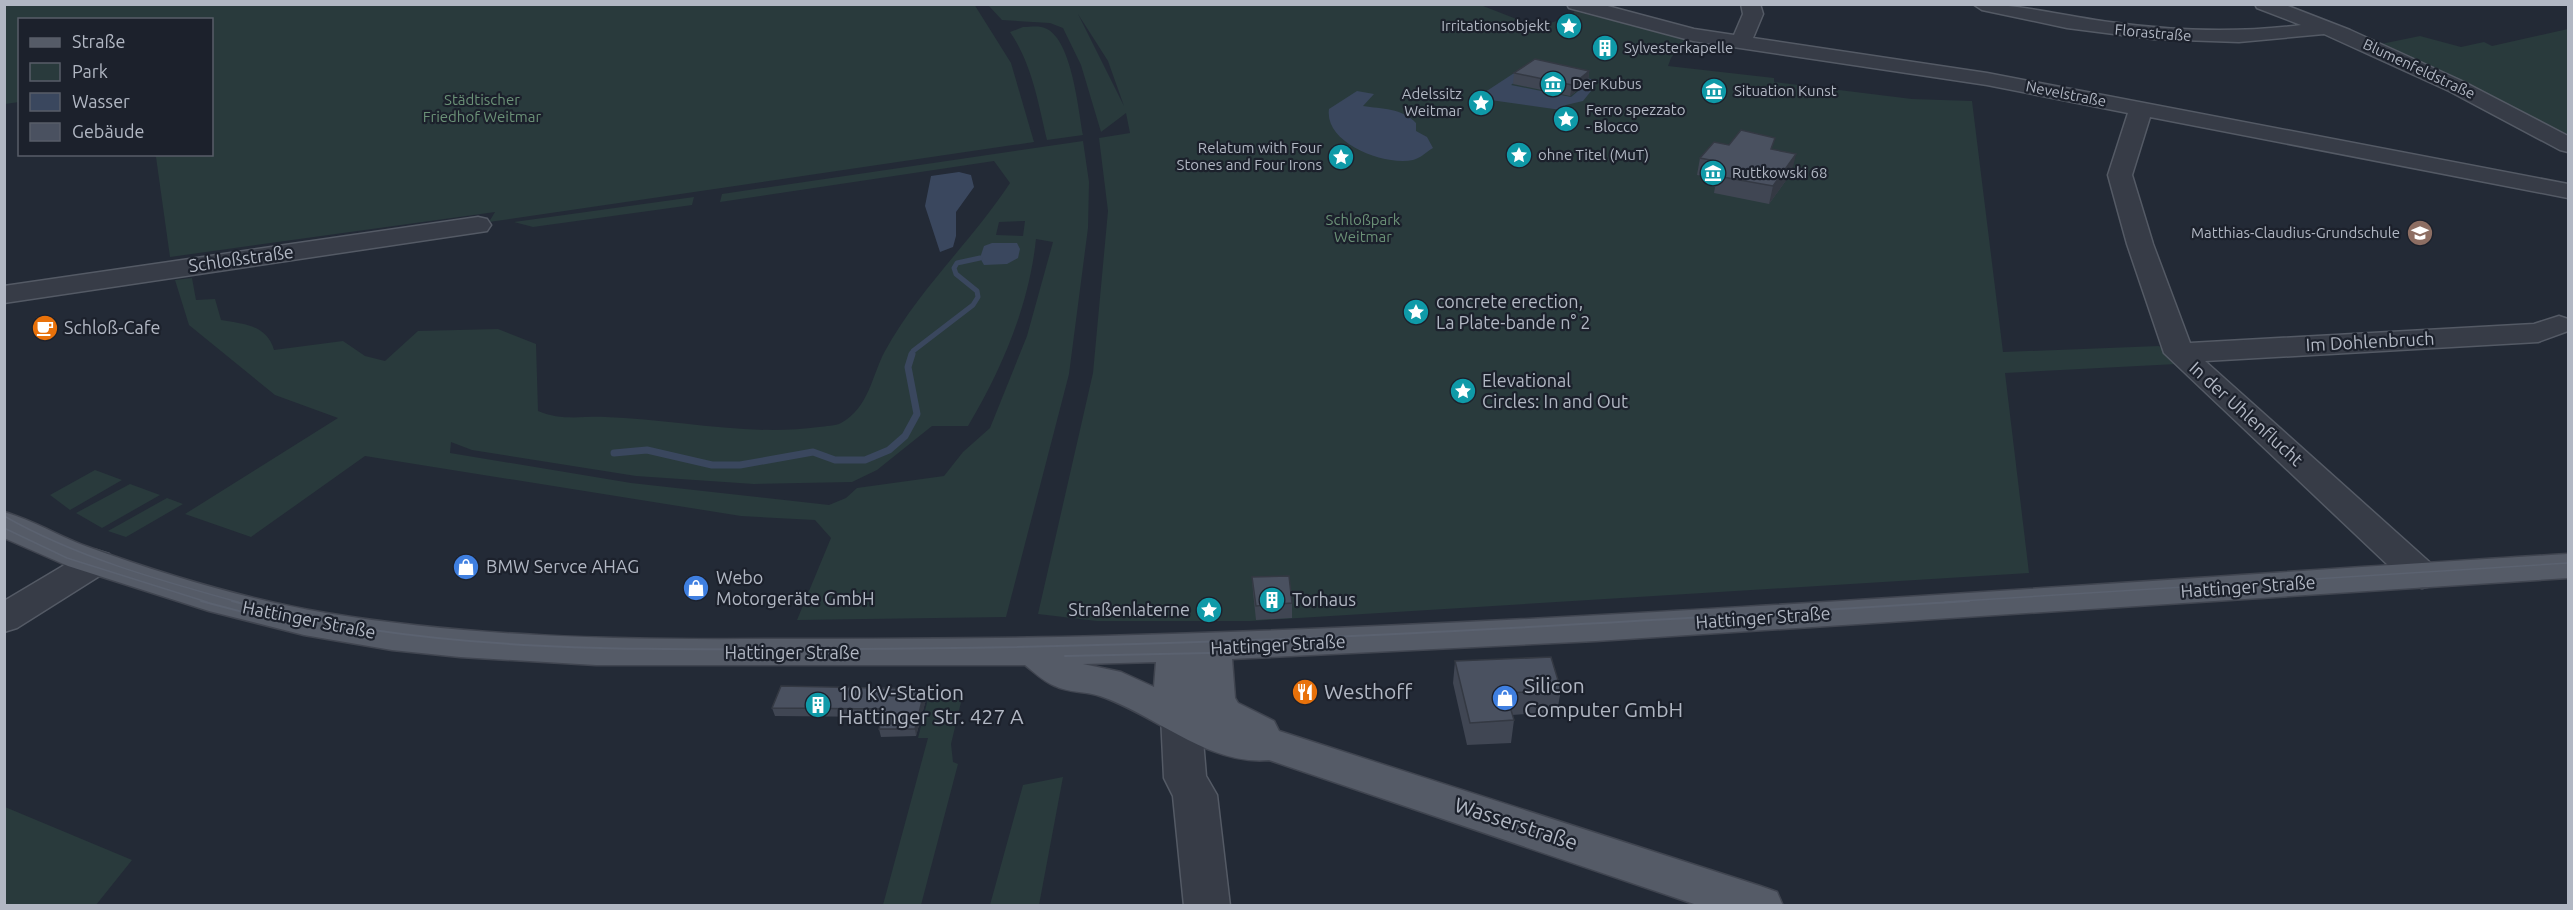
<svg xmlns="http://www.w3.org/2000/svg" width="2573" height="910" font-family="Ubuntu,sans-serif">
	<style>
		.green { fill: #293a3c; fill-rule: evenodd }
		.water { fill: #3a475e; fill-rule: evenodd }
		.lines { fill: none; stroke-linecap: round; stroke-linejoin: round }
		.stream-far1 { stroke: #3a475e; stroke-width: 5 }
		.stream { stroke: #3a475e; stroke-width: 7 }
		.minor-casing { stroke: #545a65; stroke-width: 3 }
		.major-casing { stroke: #404550; stroke-width: 3 }
		.minor { fill: #373c47; fill-rule: evenodd }
		.major { fill: #555b67; fill-rule: evenodd }
		.tram-far1 { stroke: #5b6270; stroke-width: 1.5 }
		.tram { stroke: #5b6270; stroke-width: 2 }
		.wall { fill: #404653 }
		.shaded-wall { fill: #343943 }
		.building { fill: #4a5160; stroke: #343943; stroke-width: 1.5 }
		.labels { text-anchor: middle; stroke-width: 4.5; stroke-linejoin: round; paint-order: stroke }
		.far-poi-label { font-size: 15px; fill: #b1b7c3; stroke: #1c212c; text-anchor: start }
		.far-street-label { font-size: 15px; fill: #b1b7c3; stroke: #1c212c }
		.far-park-label { font-size: 15px; fill: #6b9177; stroke: #1c212c }
		.street-label { font-size: 18px; fill: #b1b7c3; stroke: #1c212c }
		.poi-label { font-size: 18px; fill: #b1b7c3; stroke: #1c212c; text-anchor: start }
		.near-poi-label { font-size: 21px; fill: #b1b7c3; stroke: #1c212c; text-anchor: start }
		.near-street-label { font-size: 21px; fill: #b1b7c3; stroke: #1c212c }
	</style>
	<rect width="100%" height="100%" fill="#232a36"/>
	<path class="green" d="M974,4L1011,63L1034,142L489,222L495,212L170,257L156,157L153,155L212,154V20H20L19,102L5,104V5Z
		M1072,4H1478L1537,27L1573,16L1574,11L1685,39L1671,58L1668,66L1774,78V82L1912,99L1972,101L2003,352L2159,346L2177,364L2005,373L2029,573L1250,621H1097L1038,614L1093,373L1108,211L1099,138L1130,133L1126,113L1101,132L1081,65L1063,28L1050,23L1002,20L988,5ZM1078,14L1108,61L1124,106Z
		M1023,27C1030,27 1040,25 1047,29C1072,42 1078,108 1083,135L1047,140C1038,102 1032,64 1010,32Z
		M2568,29V138L2465,83L2381,44L2420,36L2461,47L2484,42L2492,46Z
		M1083,141L1089,182L1088,228L1069,374L1006,617L797,620L831,538L815,520L741,516L365,456L251,537L185,514L338,418L275,395L189,325L175,280L192,278L196,300L215,299L221,320C244,324 267,325 274,350L343,341L365,356L385,361L418,331L498,329L536,344L538,411C561,421 581,416 605,417C675,419 749,437 819,427C825,426 836,426 841,423C869,408 872,375 885,351C919,289 972,241 1010,183L994,161L720,202L722,194ZM1025,221L1023,236L996,235L999,222ZM1036,239L1053,242L1027,336L990,428L963,452L944,476L857,488L846,498L829,505L631,483L450,453L451,442L472,450L636,476L754,484L852,482L877,470L932,426H968C1002,369 1029,306 1036,239Z
		M694,197L692,205L533,227L514,222Z
		M95,470L122,480L70,510L50,495Z
		M130,484L160,495L102,528L76,513Z
		M167,498L183,504L126,537L108,531Z
		M929,695L962,698L951,744L953,762L958,764L921,905H883L928,738H918Z
		M1063,777L1039,905H990L1023,785Z
		M5,807L132,860L96,905H5Z"/>
	<path class="water" d="M1528,64L1599,81L1583,101L1566,105L1561,110L1476,98ZM1533,68L1589,82L1571,97L1511,85Z
		M1357,91L1374,94L1363,106C1382,109 1402,108 1416,123V131L1427,137L1433,148C1426,152 1421,158 1413,160C1384,166 1324,143 1329,109Z
		M959,172L971,175L974,187L956,212V236L953,247L940,252L925,206L931,176Z
		M992,243H1017L1020,249L1018,258L1007,264L984,265L980,258L984,246Z"/>
	<g class="lines">
		<path class="stream-far1" d="M912,356L913,351L973,305L978,297L977,291L956,274L954,268L957,263L980,258"/>
		<path class="stream" d="M614,453L647,450L712,465H740L813,452L835,460H865L889,450L905,436L917,414L908,367L912,354"/>
		<g class="minor-casing">
			<path id="minor" d="M1567,4H1600L1694,29L1734,35L1743,14L1741,4H1760L1763,14L1753,38L1987,73L2568,184V198L2150,117L2132,175L2153,244L2190,343L2534,324L2559,316L2568,319V331L2538,342L2205,361L2435,567L2440,576L2435,585L2422,588L2409,585L2164,353L2127,244L2108,175L2128,113L1987,85L1693,41L1569,8Z
				M1973,4C2020,4 2063,16 2109,22C2173,31 2238,33 2301,25L2257,8L2255,4H2283L2350,30L2464,82L2568,136V152L2560,150L2449,91L2324,34L2239,42L2153,39L2067,28L1982,10Z
				M478,217L487,219L491,225L487,231L4,303V286Z
				M96,550L109,554L114,562L109,570L17,628L4,632V601L83,554Z
				M1181,701L1195,705L1201,716L1206,776L1217,795L1230,906H1184L1173,796L1164,778L1161,716L1167,705Z"/>
		</g>
		<g class="major-casing">
			<path id="major" d="M4,512C33,520 60,537 88,547C165,575 245,599 326,613C471,637 618,640 766,639C878,639 991,639 1103,636C1592,623 2080,584 2568,554V578L1596,641L1232,659L1235,698L1238,703L1274,721L1279,731L1760,886L1777,892L1783,906H1700L1269,760C1208,766 1155,714 1100,696C1085,691 1069,693 1055,686C1044,682 1034,672 1025,665H596L460,657L392,650L304,635L209,611L68,566L4,538ZM1156,662L1154,687L1121,672L1083,664Z"/>
		</g>
		<use href="#minor" class="minor"/>
		<use href="#major" class="major"/>
		<path class="tram-far1" d="M4,516C76,557 158,580 238,602
			M4,528L67,558L207,602
			M1945,602L2568,563"/>
		<path class="tram" d="M201,601L258,616
			M232,601C432,656 644,649 850,649C1224,648 1596,624 1969,601
			M1065,656L1209,653"/>
	</g>
	<path class="wall" d="M1589,71L1588,82L1570,96L1513,84L1514,73Z
		M1729,145L1772,149L1792,172L1769,204L1714,193L1715,187L1706,185L1708,177L1697,175L1700,158Z
		M1252,577L1292,603V618L1256,620L1253,592Z
		M1455,661L1561,690L1557,712L1512,715L1514,720L1511,743L1467,745L1453,683Z
		M925,689L927,696L916,736L881,737L879,729L883,717L775,716L772,708Z"/>
	<path class="shaded-wall" d="M1589,71L1588,82L1570,96L1572,85Z
		M1796,154L1792,172L1769,204L1773,186Z
		M925,689L927,696L916,736L915,729Z"/>
	<path class="building" d="M1535,59L1589,71L1572,85L1514,73Z
		M1741,130L1775,138L1771,149L1796,154L1773,186L1717,176L1722,170L1710,167L1715,161L1700,158L1714,142L1729,145Z
		M1289,576L1292,603L1256,606L1252,577Z
		M1551,657L1561,690L1506,693L1514,720L1470,723L1455,661Z
		M781,686L925,689L915,729H879L885,709L772,708Z"/>
	<defs>
		<g id="sight-disc" transform="scale(1.35)"><circle r="9.5" fill="#0f9aa8" stroke="#1c212c"/><path d="M0-6L1.8-2.2L6-1.7L2.9 1.2L3.7 5.4L0 3.3L-3.7 5.4L-2.9 1.2L-6-1.7L-1.8-2.2Z" fill="#fff"/></g>
		<g id="building-disc" transform="scale(1.35)"><circle r="9.5" fill="#0f9aa8" stroke="#1c212c"/><path d="M-4-6H4V6H1V3H-1V6H-4ZM-2.5-4.3h1.7v1.8h-1.7ZM.8-4.3h1.7v1.8H.8ZM-2.5-1h1.7V.8h-1.7ZM.8-1h1.7V.8H.8Z" fill="#fff"/></g>
		<g id="museum-disc" transform="scale(1.35)"><circle r="9.5" fill="#0f9aa8" stroke="#1c212c"/><path d="M0-6L6-3V-2H-6V-3ZM-5-1h2V3h-2ZM-1-1h2V3h-2ZM3-1h2V3H3ZM-6 4H6V6H-6Z" fill="#fff"/></g>
		<g id="school-disc" transform="scale(1.35)"><circle r="9.5" fill="#8d6e63" stroke="#1c212c"/><path d="M0-5L7-2L0 1L-7-2ZM-4 1L0 2.5L4 1V4Q0 6-4 4Z" fill="#fff"/></g>
		<g id="cafe-disc" transform="scale(1.35)"><circle r="9.5" fill="#e8710a" stroke="#1c212c"/><path d="M-5.5-4.5H6V0H3Q3 3.5 0 3.5H-2.5Q-5.5 3.5-5.5 0ZM3-3.2v2h1.7v-2ZM-6 4.5H4V6H-6Z" fill="#fff"/></g>
		<g id="shop-disc" transform="scale(1.35)"><circle r="9.5" fill="#3f7fe0" stroke="#1c212c"/><path d="M-5-2.5h2.3a2.7 3.5 0 0 1 5.4 0H5L5.5 6h-11ZM-1.5-2.5h3a1.5 2.3 0 0 0-3 0Z" fill="#fff"/></g>
		<g id="restaurant-disc" transform="scale(1.35)"><circle r="9.5" fill="#e8710a" stroke="#1c212c"/><path d="M-5-6h1v4h1v-4h1v4h1v-4h1v5L-1.5 .5V6h-2V.5L-5-1ZM5-6V6H3V1.5H1.5Q1.5-4 5-6Z" fill="#fff"/></g>
	</defs>
	<g fill-rule="evenodd">
		<use href="#sight-disc" x="1569" y="26"/>
		<use href="#building-disc" x="1605" y="48"/>
		<use href="#museum-disc" x="1553" y="84"/>
		<use href="#museum-disc" x="1714" y="91"/>
		<use href="#sight-disc" x="1481" y="103"/>
		<use href="#sight-disc" x="1566" y="119"/>
		<use href="#sight-disc" x="1519" y="155"/>
		<use href="#sight-disc" x="1341" y="157"/>
		<use href="#museum-disc" x="1713" y="173"/>
		<use href="#school-disc" x="2420" y="233"/>
		<use href="#sight-disc" x="1416" y="312"/>
		<use href="#cafe-disc" x="45" y="328"/>
		<use href="#sight-disc" x="1463" y="391"/>
		<use href="#shop-disc" x="466" y="567"/>
		<use href="#shop-disc" x="696" y="588"/>
		<use href="#building-disc" x="1272" y="600"/>
		<use href="#sight-disc" x="1209" y="610"/>
		<use href="#restaurant-disc" x="1305" y="692"/>
		<use href="#shop-disc" x="1505" y="698"/>
		<use href="#building-disc" x="818" y="705"/>
	</g>
	<g class="labels">
		<g class="far-poi-label">
			<text x="1550" y="31" text-anchor="end">Irritationsobjekt</text>
			<text x="1624" y="53">Sylvesterkapelle</text>
			<text x="1572" y="89">Der Kubus</text>
			<text x="1734" y="96">Situation Kunst</text>
			<text x="1462" y="99" text-anchor="end">Adelssitz<tspan x="1462" dy="17">Weitmar</tspan></text>
			<text x="1586" y="115">Ferro spezzato<tspan x="1586" dy="17">- Blocco</tspan></text>
			<text x="1322" y="153" text-anchor="end">Relatum with Four<tspan x="1322" dy="17">Stones and Four Irons</tspan></text>
			<text x="1538" y="160">ohne Titel (MuT)</text>
			<text x="1732" y="178">Ruttkowski 68</text>
			<text x="2400" y="238" text-anchor="end">Matthias-Claudius-Grundschule</text>
		</g>
		<g class="far-street-label">
			<text transform="translate(2153 33) rotate(5)" y="5">Florastraße</text>
			<text transform="translate(2419 69) rotate(25)" y="5">Blumenfeldstraße</text>
			<text transform="translate(2066 94) rotate(11)" y="5">Nevelstraße</text>
		</g>
		<g class="far-park-label">
			<text x="482" y="105">Städtischer<tspan x="482" dy="17">Friedhof Weitmar</tspan></text>
			<text x="1363" y="225">Schloßpark<tspan x="1363" dy="17">Weitmar</tspan></text>
		</g>
		<g class="street-label">
			<text transform="translate(241 259) rotate(-8)" y="6">Schloßstraße</text>
			<text transform="translate(2370 342) rotate(-3)" y="6">Im Dohlenbruch</text>
			<text transform="translate(2246 414) rotate(42)" y="6">In der Uhlenflucht</text>
			<text transform="translate(2248 587) rotate(-4)" y="6">Hattinger Straße</text>
			<text transform="translate(1763 618) rotate(-4)" y="6">Hattinger Straße</text>
			<text transform="translate(309 620) rotate(11)" y="6">Hattinger Straße</text>
			<text transform="translate(1278 645) rotate(-3)" y="6">Hattinger Straße</text>
			<text x="792" y="659">Hattinger Straße</text>
		</g>
		<g class="poi-label">
			<text x="1436" y="308">concrete erection,<tspan x="1436" dy="21">La Plate-bande n° 2</tspan></text>
			<text x="64" y="334">Schloß-Cafe</text>
			<text x="1482" y="387">Elevational<tspan x="1482" dy="21">Circles: In and Out</tspan></text>
			<text x="486" y="573">BMW Servce AHAG</text>
			<text x="716" y="584">Webo<tspan x="716" dy="21">Motorgeräte GmbH</tspan></text>
			<text x="1292" y="606">Torhaus</text>
			<text x="1190" y="616" text-anchor="end">Straßenlaterne</text>
		</g>
		<g class="near-poi-label">
			<text x="1524" y="693">Silicon<tspan x="1524" dy="24">Computer GmbH</tspan></text>
			<text x="1324" y="699">Westhoff</text>
			<text x="838" y="700">10 kV-Station<tspan x="838" dy="24">Hattinger Str. 427 A</tspan></text>
		</g>
		<g class="near-street-label">
			<text transform="translate(1516 824) rotate(18)" y="7">Wasserstraße</text>
		</g>
	</g>
	<rect width="2573" height="910" fill="none" stroke="#b1b7c3" stroke-width="12"/>
	<rect x="18" y="18" width="195" height="138" fill="#1c212c" stroke="#585d68" stroke-width="1.5"/>
	<rect x="30" y="38" width="30" height="9" fill="#555b67" stroke="#585d68" stroke-width="1.5"/>
	<text x="72" y="48" font-size="18" fill="#b1b7c3">Straße</text>
	<rect x="30" y="63" width="30" height="18" fill="#293a3c" stroke="#585d68" stroke-width="1.5"/>
	<text x="72" y="78" font-size="18" fill="#b1b7c3">Park</text>
	<rect x="30" y="93" width="30" height="18" fill="#3a475e" stroke="#585d68" stroke-width="1.5"/>
	<text x="72" y="108" font-size="18" fill="#b1b7c3">Wasser</text>
	<rect x="30" y="123" width="30" height="18" fill="#4a5160" stroke="#585d68" stroke-width="1.5"/>
	<text x="72" y="138" font-size="18" fill="#b1b7c3">Gebäude</text>
</svg>
